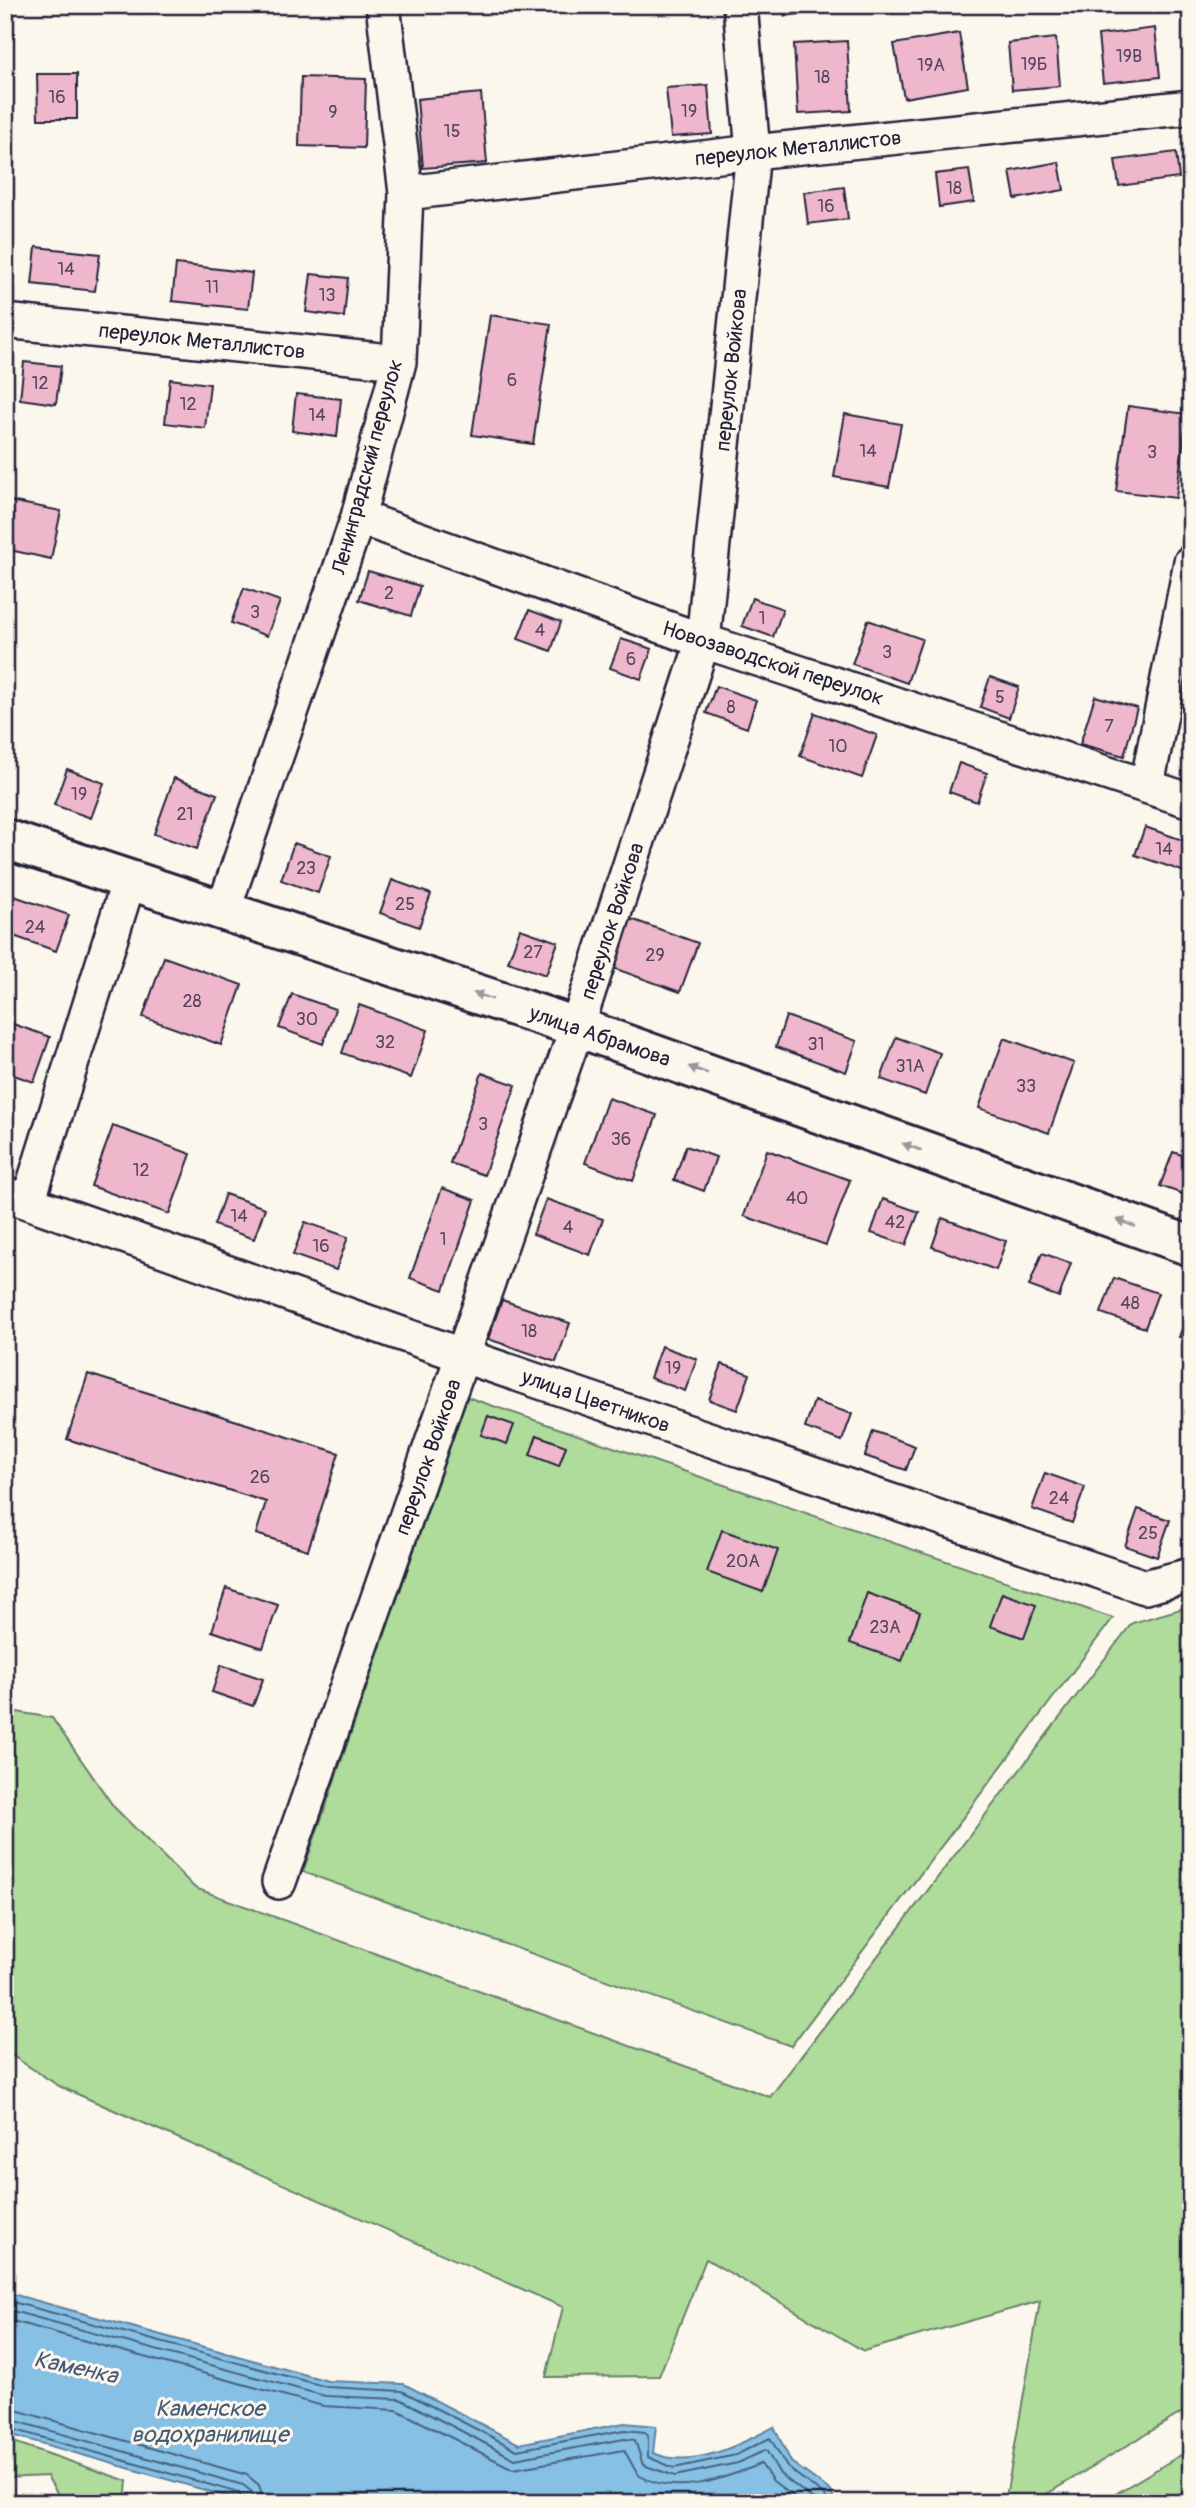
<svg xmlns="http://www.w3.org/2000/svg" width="1196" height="2508" font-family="Pangolin,sans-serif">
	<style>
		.green { fill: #afdc9b; stroke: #687f6b; stroke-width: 2 }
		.water { fill: #86c1e5; stroke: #5e81a1; stroke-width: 2 }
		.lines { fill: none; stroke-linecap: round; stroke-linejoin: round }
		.shore { stroke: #4a627f; stroke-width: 2 }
		.building { fill: #efb7cc; stroke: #22223b; stroke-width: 2 }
		.street-casing { stroke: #22223b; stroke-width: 38 }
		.secondary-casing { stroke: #22223b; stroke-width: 44 }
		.street { stroke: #fbf7ec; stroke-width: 33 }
		.secondary { stroke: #fbf7ec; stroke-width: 38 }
		.oneway { fill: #99979c }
		.labels { text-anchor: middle; stroke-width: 6; stroke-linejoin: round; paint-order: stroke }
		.number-label { font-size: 18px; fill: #55475f }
		.street-label { font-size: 21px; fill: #22223b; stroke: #fbf7ec }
		.water-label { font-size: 23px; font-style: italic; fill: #455a76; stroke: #fbf7ec }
	</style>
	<rect width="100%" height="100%" fill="#fbf7ec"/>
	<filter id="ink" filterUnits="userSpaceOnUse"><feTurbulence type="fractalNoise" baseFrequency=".0143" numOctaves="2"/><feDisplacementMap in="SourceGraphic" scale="14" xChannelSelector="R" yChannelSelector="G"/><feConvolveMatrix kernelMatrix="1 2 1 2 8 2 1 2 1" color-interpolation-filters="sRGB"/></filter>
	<g filter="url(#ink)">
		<path class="green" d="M467,1397L1113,1618L791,2046L303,1872Z
			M1191,1606V2407L1032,2503H1005L1040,2301L864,2351L706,2259L659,2376L546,2377L563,2307L59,2086L5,2051V1710L52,1718L114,1807L195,1888L770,2097L1132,1623Z
			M5,2439L127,2481L125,2503H63L47,2476L5,2478Z
			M1191,2449V2503H1100Z"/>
		<path class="water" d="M5,2292L328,2381L404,2384L519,2444L624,2423L656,2426L653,2453C692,2470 739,2445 774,2427L791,2462L831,2491L835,2503H250L5,2433Z"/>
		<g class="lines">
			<path class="shore" d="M5,2300L327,2387L402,2391L517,2450L624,2430L645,2432L648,2436V2457L674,2468L736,2455L770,2438L787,2467L825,2496L828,2503
				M5,2309L325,2396L400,2399L515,2459L624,2439L635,2440L643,2465L675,2476L738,2463L766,2450L780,2474L818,2503
				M5,2319L323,2406L397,2410L513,2469L624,2450L638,2475C676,2497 723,2479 761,2464L773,2481L802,2503
				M5,2407L247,2475L259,2485L264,2503
				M5,2418L243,2485L252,2492L254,2503
				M5,2427L239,2493L245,2503"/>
		</g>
		<path class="building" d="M783,5H823L824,10L785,16Z
			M1155,28L1160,77L1103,83L1098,35Z
			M959,33L968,87L904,98L894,44Z
			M1056,38L1060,86L1012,90L1008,43Z
			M847,41L851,111L798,114L794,44Z
			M37,74H77V119H38Z
			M301,77L366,79L364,148L299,146Z
			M708,85L712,134L671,137L666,88Z
			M481,93L487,163L423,168L417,99Z
			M1176,152L1179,178L1119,186L1115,160Z
			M1059,162L1064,190L1015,199L1010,171Z
			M969,170L974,202L939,207L935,174Z
			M844,187L848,219L808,224L804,192Z
			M36,247L100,254L95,291L32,284Z
			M176,264L252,273L248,309L172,301Z
			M311,274L348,278L344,317L306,312Z
			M490,315L551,324L533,444L472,435Z
			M24,362L61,366L56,404L20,399Z
			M170,379L210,384L205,428L165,423Z
			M296,394L341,399L337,437L292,431Z
			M1128,406L1187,414L1176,498L1116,491Z
			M845,414L901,424L889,487L834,477Z
			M5,500L61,511L51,559L5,549Z
			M368,571L420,586L411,616L359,600Z
			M244,588L280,601L267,636L231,623Z
			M752,598L783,609L773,637L742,626Z
			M529,610L561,622L551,651L518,639Z
			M868,620L922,639L907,683L852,664Z
			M621,639L652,649L641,679L610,668Z
			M990,677L1019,687L1009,718L980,707Z
			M716,686L756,700L747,728L706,713Z
			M1095,696L1137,708L1124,756L1080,744Z
			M815,713L877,735L862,778L800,756Z
			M959,763L987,773L977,802L949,792Z
			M67,769L104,783L91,818L54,805Z
			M174,778L217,794L197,849L154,834Z
			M1145,827L1191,843V856L1185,872L1135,855Z
			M294,843L331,856L318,893L281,880Z
			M392,880L431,894L419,927L380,913Z
			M14,896L69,915L56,951L5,933V921Z
			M631,919L698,943L680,992L613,968Z
			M520,929L558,942L546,975L508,962Z
			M164,957L242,985L221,1045L143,1017Z
			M292,994L335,1009L323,1044L279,1028Z
			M359,1005L428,1030L411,1078L342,1053Z
			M786,1016L857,1041L846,1072L776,1047Z
			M13,1024L50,1037L34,1082L5,1072V1045Z
			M896,1037L940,1053L925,1095L881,1079Z
			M1004,1038L1074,1063L1049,1133L979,1108Z
			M482,1073L516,1085L484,1175L450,1163Z
			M608,1098L657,1115L633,1181L585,1163Z
			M113,1126L191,1154L169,1214L91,1186Z
			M686,1146L716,1157L704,1191L674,1180Z
			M767,1150L850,1180L826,1245L744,1216Z
			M1173,1152L1191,1158V1197L1160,1186Z
			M442,1188L475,1200L444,1290L410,1278Z
			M225,1194L265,1208L254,1239L214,1225Z
			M546,1199L603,1219L590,1255L533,1234Z
			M883,1199L919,1212L906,1245L871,1233Z
			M942,1218L1006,1241L996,1270L932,1247Z
			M305,1222L348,1237L336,1270L293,1255Z
			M1042,1253L1071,1263L1059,1297L1029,1286Z
			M1114,1278L1158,1293L1145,1328L1101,1313Z
			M502,1300L570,1323L556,1362L488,1339Z
			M1191,1305V1341L1179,1337Z
			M661,1346L697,1359L685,1391L650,1378Z
			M722,1364L750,1374L737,1410L709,1400Z
			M88,1374L339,1453L308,1550L256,1534L266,1502L67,1439Z
			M814,1401L852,1414L842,1441L805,1428Z
			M488,1416L514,1425L507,1444L481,1435Z
			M873,1431L915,1446L906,1470L865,1456Z
			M537,1435L566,1446L559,1466L530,1455Z
			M1045,1473L1085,1487L1072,1523L1032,1509Z
			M1138,1509L1170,1520L1157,1557L1125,1546Z
			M722,1530L778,1550L763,1592L707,1572Z
			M226,1588L278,1605L263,1648L212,1631Z
			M867,1593L920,1612L902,1661L850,1643Z
			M1002,1593L1036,1605L1024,1638L990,1626Z
			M221,1665L263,1679L253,1706L212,1692Z"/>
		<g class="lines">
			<g class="street-casing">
				<path id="street" d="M406,193L753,152L1191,107
					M5,321L399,362
					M358,517L703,641L1191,801
					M1147,785L1191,562
					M223,911L358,517L399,362L406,193L383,5
					M5,1194L464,1356L1145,1587L1191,1575
					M28,1202L129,880
					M279,1882L577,1027L703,641L753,152L740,5"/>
			</g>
			<g class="secondary-casing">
				<path id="secondary" d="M5,839L577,1027L1191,1246"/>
			</g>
			<use href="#street" class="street"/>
			<use href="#secondary" class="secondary"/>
		</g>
		<defs><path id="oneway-solid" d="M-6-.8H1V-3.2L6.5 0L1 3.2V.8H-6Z" transform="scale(1.75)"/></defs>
		<g class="oneway">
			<use href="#oneway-solid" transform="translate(483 996) rotate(-162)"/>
			<use href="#oneway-solid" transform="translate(698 1070) rotate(-160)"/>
			<use href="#oneway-solid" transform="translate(912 1147) rotate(-160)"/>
			<use href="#oneway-solid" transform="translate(1126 1223) rotate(-160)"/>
		</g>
	</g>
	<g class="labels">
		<g class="number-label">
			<text x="1129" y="62">19В</text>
			<text x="1034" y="70">19Б</text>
			<text x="931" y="71">19А</text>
			<text x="822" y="83">18</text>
			<text x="57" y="103">16</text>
			<text x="689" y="117">19</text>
			<text x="333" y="118">9</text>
			<text x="452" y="137">15</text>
			<text x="954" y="194">18</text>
			<text x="826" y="212">16</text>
			<text x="66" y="275">14</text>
			<text x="212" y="293">11</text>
			<text x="327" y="301">13</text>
			<text x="512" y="386">6</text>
			<text x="40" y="389">12</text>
			<text x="188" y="410">12</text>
			<text x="317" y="421">14</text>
			<text x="868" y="457">14</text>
			<text x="1152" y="458">3</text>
			<text x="389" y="599">2</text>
			<text x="255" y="618">3</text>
			<text x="762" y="624">1</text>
			<text x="540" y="636">4</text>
			<text x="887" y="658">3</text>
			<text x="631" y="665">6</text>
			<text x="1000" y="703">5</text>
			<text x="731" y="713">8</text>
			<text x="1109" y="732">7</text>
			<text x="838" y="752">10</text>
			<text x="79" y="800">19</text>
			<text x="185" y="820">21</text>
			<text x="1164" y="855">14</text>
			<text x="306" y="874">23</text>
			<text x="405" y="910">25</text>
			<text x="35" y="933">24</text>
			<text x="533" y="958">27</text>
			<text x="655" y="961">29</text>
			<text x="192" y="1007">28</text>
			<text x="307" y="1025">30</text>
			<text x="385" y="1048">32</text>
			<text x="816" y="1050">31</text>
			<text x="910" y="1072">31А</text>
			<text x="1026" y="1092">33</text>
			<text x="483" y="1130">3</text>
			<text x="621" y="1145">36</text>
			<text x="141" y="1176">12</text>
			<text x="797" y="1204">40</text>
			<text x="239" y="1222">14</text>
			<text x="895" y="1228">42</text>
			<text x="568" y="1233">4</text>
			<text x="443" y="1245">1</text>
			<text x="321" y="1252">16</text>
			<text x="1130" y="1309">48</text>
			<text x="529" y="1337">18</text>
			<text x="673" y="1374">19</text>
			<text x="260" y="1483">26</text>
			<text x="1059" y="1504">24</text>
			<text x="1148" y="1539">25</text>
			<text x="743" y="1567">20А</text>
			<text x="885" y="1633">23А</text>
		</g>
		<g class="street-label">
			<text transform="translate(798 148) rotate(-6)" y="7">переулок Металлистов</text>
			<text transform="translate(202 341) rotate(6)" y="7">переулок Металлистов</text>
			<text transform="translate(731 370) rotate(-84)" y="7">переулок Войкова</text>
			<text transform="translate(367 467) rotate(-75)" y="7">Ленинградский переулок</text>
			<text transform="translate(773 663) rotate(18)" y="7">Новозаводской переулок</text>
			<text transform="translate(612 921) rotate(-72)" y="7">переулок Войкова</text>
			<text transform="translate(600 1036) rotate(19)" y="7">улица Абрамова</text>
			<text transform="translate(596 1401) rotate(19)" y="7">улица Цветников</text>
			<text transform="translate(428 1457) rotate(-71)" y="7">переулок Войкова</text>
		</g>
		<g class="water-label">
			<text transform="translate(76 2367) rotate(12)" y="8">Каменка</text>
			<text x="210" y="2416">Каменское<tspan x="210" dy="26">водохранилище</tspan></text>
		</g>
	</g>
	<rect width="1196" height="2508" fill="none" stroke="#fbf7ec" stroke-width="28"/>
	<rect x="14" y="14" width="1168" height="2480" fill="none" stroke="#22223b" stroke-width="2.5" filter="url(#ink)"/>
</svg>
